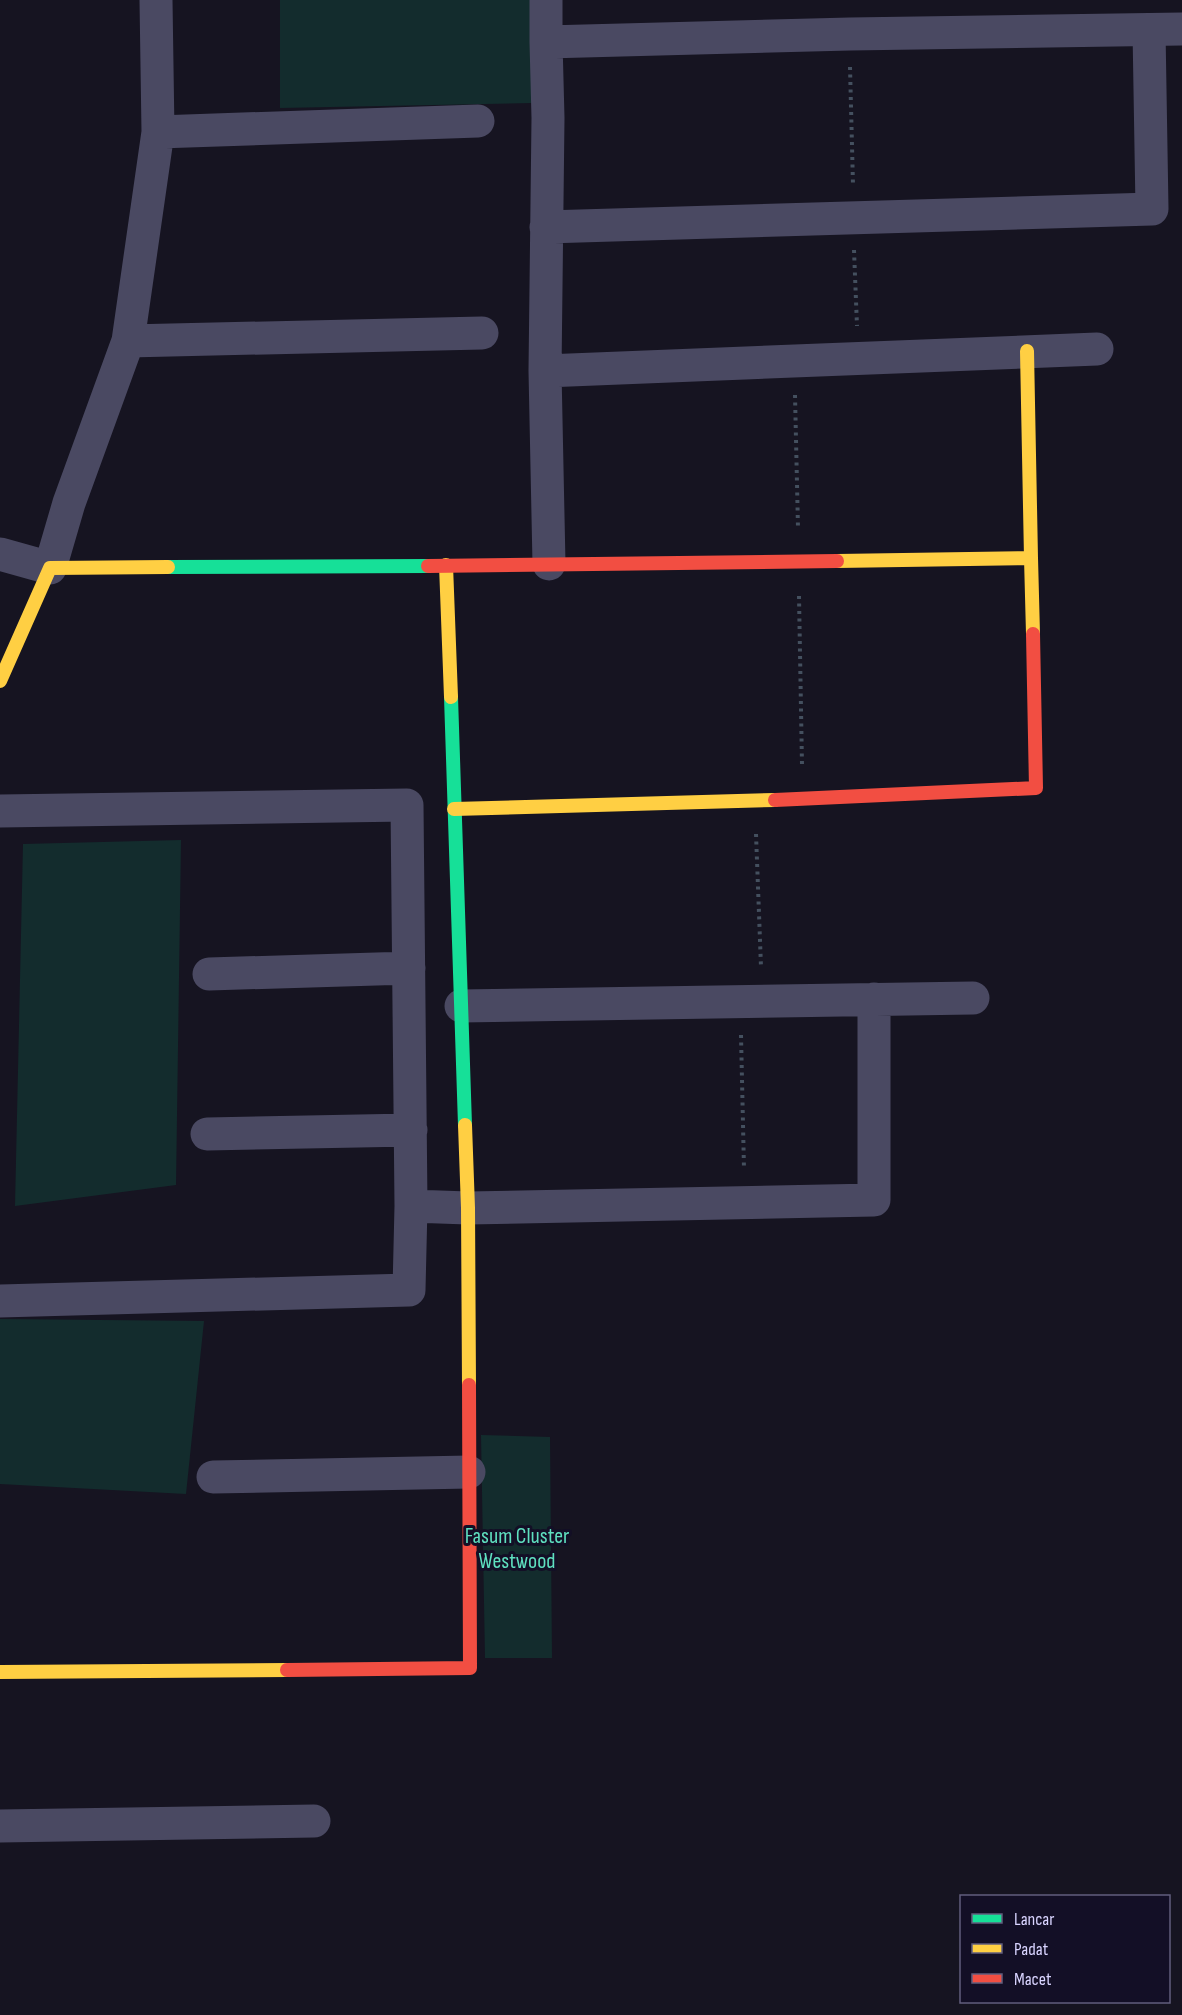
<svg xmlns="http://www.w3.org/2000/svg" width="1182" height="2015" font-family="'Sofia Sans Condensed',sans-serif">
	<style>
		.green { fill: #132c2d }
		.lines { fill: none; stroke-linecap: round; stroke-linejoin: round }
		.path { stroke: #44505f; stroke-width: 4; stroke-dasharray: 3 4.5; stroke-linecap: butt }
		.street { stroke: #4a4962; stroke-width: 33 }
		.fast { stroke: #16e098; stroke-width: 14 }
		.slow { stroke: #ffcf43; stroke-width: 14 }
		.jam { stroke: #f24e42; stroke-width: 14 }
		.labels { text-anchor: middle; stroke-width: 6; stroke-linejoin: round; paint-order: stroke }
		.park-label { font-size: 22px; fill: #5fe0c0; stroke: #130f26 }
	</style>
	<rect width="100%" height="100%" fill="#161421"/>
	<path class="green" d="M280,0H530L532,103L280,108Z
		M181,840L176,1185L15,1206L23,844Z
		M0,1319L204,1321L186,1494L0,1484Z
		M481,1435L550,1437L552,1658H485Z"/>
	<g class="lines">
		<path class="path" d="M850,67L853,185
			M854,250L857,326
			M795,395L798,528
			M799,596L802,765
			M756,834L761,967
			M741,1035L744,1169"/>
		<path class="street" d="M546,0V42L850,34L1182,29
			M158,132L478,121
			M546,227L1152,209L1149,30
			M128,341L482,333
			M545,371L548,118L546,42
			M0,554L50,568L69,503L128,341L158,132L156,0
			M549,564L545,371L1097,349
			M0,811L407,805L411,1206L468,1208L874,1200V999
			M209,974L409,968
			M461,1006L973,998
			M207,1134L411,1130
			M0,1301L409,1290L411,1206
			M213,1477L469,1472
			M0,1826L314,1821"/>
		<path class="fast" d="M168,567L428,566
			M451,697L465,1125"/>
		<path class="slow" d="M1031,558L1033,634
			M837,561L1031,558L1027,351
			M446,565L451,697
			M0,681L50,568L168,567
			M454,809L775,800
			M465,1125L468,1208L469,1385
			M0,1672L287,1670"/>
		<path class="jam" d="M428,566L837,561
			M775,800L1036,788L1033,634
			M287,1670L470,1668L469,1385"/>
	</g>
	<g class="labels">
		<g class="park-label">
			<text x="517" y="1543">Fasum Cluster<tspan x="517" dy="25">Westwood</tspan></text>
		</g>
	</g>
	<rect x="960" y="1895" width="210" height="108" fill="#130f26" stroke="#625e7d" stroke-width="1.5"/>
	<rect x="972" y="1914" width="30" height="9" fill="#16e098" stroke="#625e7d" stroke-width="1.5"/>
	<text x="1014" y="1925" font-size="18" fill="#d9d4ff">Lancar</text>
	<rect x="972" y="1944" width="30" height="9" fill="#ffcf43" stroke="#625e7d" stroke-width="1.5"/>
	<text x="1014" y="1955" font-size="18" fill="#d9d4ff">Padat</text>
	<rect x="972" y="1974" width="30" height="9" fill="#f24e42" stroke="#625e7d" stroke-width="1.5"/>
	<text x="1014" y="1985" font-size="18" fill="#d9d4ff">Macet</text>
</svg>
